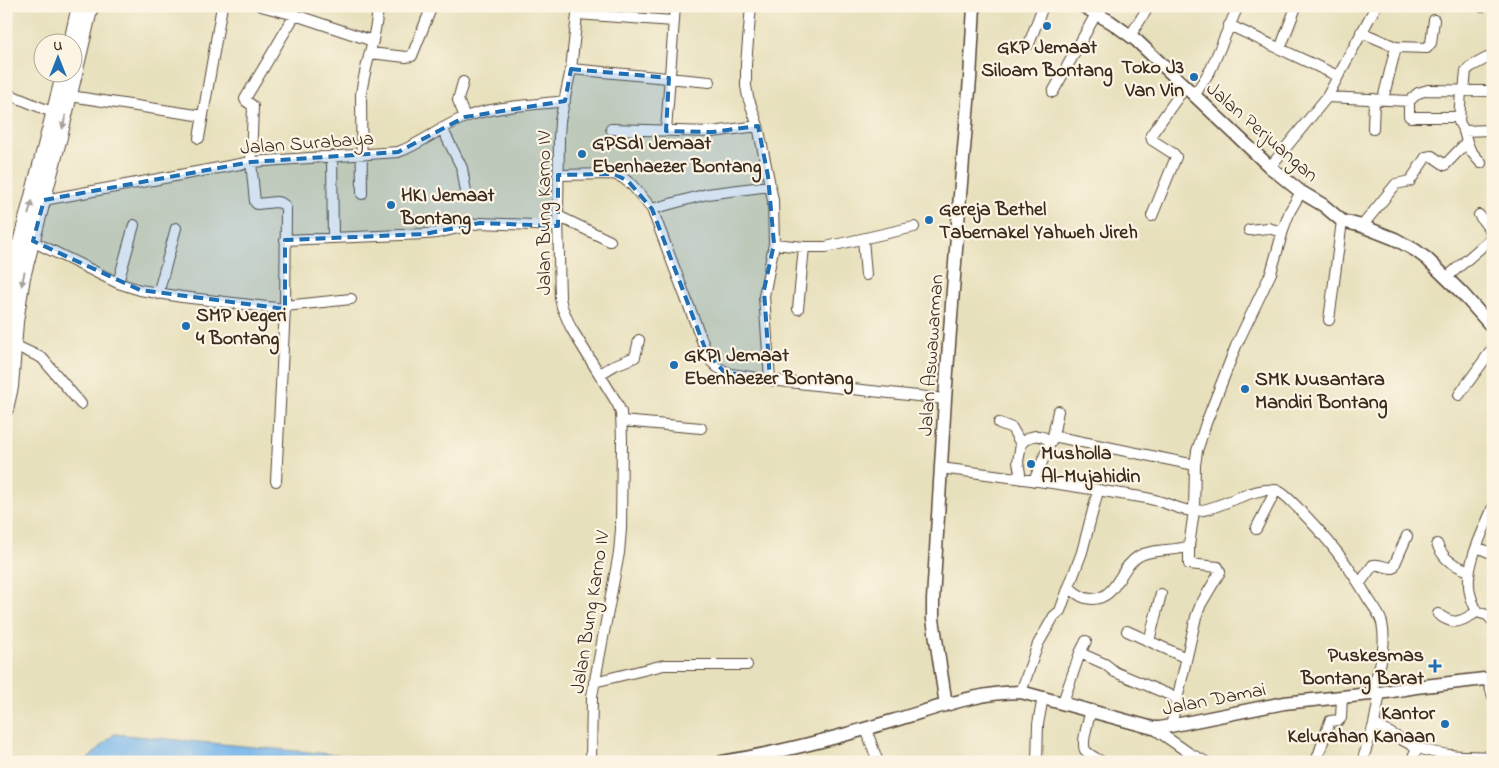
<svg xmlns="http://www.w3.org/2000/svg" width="1499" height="768" font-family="'Indie Flower',sans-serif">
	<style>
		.water { fill: #77b6eb; stroke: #597084 }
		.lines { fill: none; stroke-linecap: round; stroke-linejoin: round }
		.minor-casing { stroke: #554536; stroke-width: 12 }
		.tertiary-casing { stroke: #554536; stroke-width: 15 }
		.secondary-casing { stroke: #554536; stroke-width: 16 }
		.minor { stroke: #fff; stroke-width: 10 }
		.tertiary { stroke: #fff; stroke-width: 12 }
		.secondary { stroke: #fff; stroke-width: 14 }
		.oneway { fill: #a79f9a }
		.marked { fill: #1f6fb2; fill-opacity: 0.2; stroke: #1f6fb2; stroke-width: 4; stroke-dasharray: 10 6; stroke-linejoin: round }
		.poi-dot { fill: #1f6fb2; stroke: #fcf5e5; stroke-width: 2 }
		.labels { text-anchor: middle; stroke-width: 4.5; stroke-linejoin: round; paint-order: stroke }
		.poi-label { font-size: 20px; font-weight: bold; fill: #3b2a1e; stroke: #fcf5e5; text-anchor: start }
		.street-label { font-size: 20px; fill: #3b2a1e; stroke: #fcf5e5 }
	</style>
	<rect width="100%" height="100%" fill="#fcf5e5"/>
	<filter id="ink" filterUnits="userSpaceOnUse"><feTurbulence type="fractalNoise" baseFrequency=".02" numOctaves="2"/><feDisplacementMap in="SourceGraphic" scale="10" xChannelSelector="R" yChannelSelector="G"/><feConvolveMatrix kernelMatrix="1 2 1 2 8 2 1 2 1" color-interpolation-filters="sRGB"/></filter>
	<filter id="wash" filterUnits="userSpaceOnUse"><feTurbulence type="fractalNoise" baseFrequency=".0096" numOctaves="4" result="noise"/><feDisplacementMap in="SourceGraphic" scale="20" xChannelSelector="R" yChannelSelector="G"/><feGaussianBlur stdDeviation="1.12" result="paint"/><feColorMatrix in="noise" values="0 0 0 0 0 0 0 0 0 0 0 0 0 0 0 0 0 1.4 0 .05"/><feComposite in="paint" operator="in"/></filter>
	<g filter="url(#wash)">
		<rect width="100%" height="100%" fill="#e7e0bc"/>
		<path class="water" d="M114,734L415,762H85Z"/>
	</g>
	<g filter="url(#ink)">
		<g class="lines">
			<g class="minor-casing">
				<path id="minor" d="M261,6L295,15L373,41
					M578,6L571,69L560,121L559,138L558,216L560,298L562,307L571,328L617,403L621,412L622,440L621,529L619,553L592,696L591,762
					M751,6L746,64V86L748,97L758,126L773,200L774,244L764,296L770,380
					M1482,7V6
					M577,14L673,21
					M1229,25L1338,76
					M1361,32L1396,47L1427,48L1431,43L1434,20
					M1130,36L1149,6
					M1029,44L1043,6
					M1280,49L1296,7
					M370,53L406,57L412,56L432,6
					M571,69L710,82
					M463,82L458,100L465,117
					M1464,91L1466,71L1470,67L1487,58
					M1053,92L1096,14
					M6,93L54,113
					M70,96L203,116
					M1194,96L1211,69L1238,6
					M1327,97L1409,101L1418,93L1428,90L1493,91
					M1383,99L1396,47
					M1409,101V116L1410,117H1459
					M442,128L462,168L466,192
					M611,129L712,132L758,126
					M1373,129L1374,99
					M666,131L675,6
					M1464,131L1491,130
					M199,138L222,6
					M1467,142L1470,150L1481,163
					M332,156L333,238
					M1270,167L1327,97L1376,6
					M558,175L614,174L623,178L632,185L652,209L706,351L711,361L717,367L731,374L770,380L945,399
					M362,194L361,94C365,64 377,36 378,6
					M44,200L251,162L398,152C421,144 441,127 463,118C492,106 534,105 565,101
					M652,209L707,194L770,186
					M1479,215L1493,234
					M558,216L610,241
					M1152,216L1176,157L1174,154L1152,140L1151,135L1185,87
					M1362,226L1396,184L1410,181L1426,157L1432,156L1445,165L1467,142L1464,131L1459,122L1461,91
					M1249,230L1268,228L1282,232
					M28,239L118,283L140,290L182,297L285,309L286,209L284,205L281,203L276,202L257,204L255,202L251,162L253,106L246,101L245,99L295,15
					M863,239L866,275
					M285,240L425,234L437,233L480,223L558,226
					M6,244L19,248
					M774,244L804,247H826L914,227
					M1446,278L1493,237
					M118,283L134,225
					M158,294L176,228
					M285,306L351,299
					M798,309L804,247
					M1329,320L1342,221
					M14,345L42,358L81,404
					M600,374L615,365L635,357L639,340
					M1459,395L1493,348
					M622,421L701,428
					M999,423L1012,428L1021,444L1018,462L1021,479
					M1053,436L1058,411
					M1021,444C1030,434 1040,433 1051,442
					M941,468C1001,476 1061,483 1121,494C1133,496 1146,497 1158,501C1170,504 1182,511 1194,511C1216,512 1257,483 1278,491C1285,494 1292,502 1298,508C1327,537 1349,565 1369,600C1374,607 1380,615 1382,623C1387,646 1379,673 1370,693
					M276,481L285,309
					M1034,481L1053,436L1195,465
					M1493,507C1484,530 1467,561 1469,586C1469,595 1473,603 1477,612L1487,615L1493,621
					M1256,529L1276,490
					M1437,544C1444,561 1454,565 1469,571
					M1477,547L1493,554
					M1360,583L1373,565C1380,563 1386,569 1393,568L1407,536
					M1069,587C1075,593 1082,599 1092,599C1118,598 1118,568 1139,556C1154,548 1174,552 1189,546L1194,511L1195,465L1197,451L1206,423L1236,346L1271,273L1284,227L1290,211L1301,192
					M1438,614C1455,627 1461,621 1477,612
					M1127,631L1186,658
					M1149,641L1161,594
					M1080,653L1105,664L1115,672L1177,698
					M1487,678L1493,696
					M594,682L664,665H747
					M1021,692L1038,644L1054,616L1060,611L1064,600L1082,552L1098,491
					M1063,702L1080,653L1086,641
					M1091,710C1089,719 1081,742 1085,750C1089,755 1096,758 1102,762
					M1374,724C1389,732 1404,742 1419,748C1443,757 1468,756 1493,757
					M1171,726L1196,617L1201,604L1220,572L1218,567L1189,564V546
					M1153,728L1189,753L1206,762
					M866,729L878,762
					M1037,762L1038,724L1043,697
					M1316,762L1330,721L1339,720L1341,718L1342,697
					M1362,762L1374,724L1380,693
					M1411,762L1417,747"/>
			</g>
			<g class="tertiary-casing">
				<path id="tertiary" d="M1083,6L1111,22L1136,40L1270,167L1301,192L1323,205L1342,221L1362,226L1395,239L1415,250L1427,259L1462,293L1493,328
					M946,705L933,619V600L945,399L960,195L970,79L974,6
					M722,762C779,753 836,738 892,721C934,709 977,692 1021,692L1153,728H1160L1284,703L1380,693L1416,687L1493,678"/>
			</g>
			<g class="secondary-casing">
				<path id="secondary" d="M71,42L79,6
					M6,306L13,270L64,72
					M6,409L11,387L16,322L23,277L60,137L91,6"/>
			</g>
			<use href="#minor" class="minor"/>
			<use href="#tertiary" class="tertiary"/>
			<use href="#secondary" class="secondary"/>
		</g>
		<defs><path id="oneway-solid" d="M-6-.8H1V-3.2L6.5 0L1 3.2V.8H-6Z" transform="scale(1.25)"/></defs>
		<g class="oneway">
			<use href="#oneway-solid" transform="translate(64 122) rotate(103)"/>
			<use href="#oneway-solid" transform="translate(30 208) rotate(-76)"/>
			<use href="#oneway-solid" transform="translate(23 279) rotate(102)"/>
		</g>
	</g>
	<path class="marked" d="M571,69L669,78L666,131L712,132L758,126L768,176L774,244L764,290L770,380L724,372L706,351L652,209L628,181L614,174L558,175V226L480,223L425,234L285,240V309L140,290L33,241L44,200L251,162L398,152L465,117L565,101Z"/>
	<g class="poi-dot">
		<circle cx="1047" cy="26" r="5"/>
		<circle cx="1194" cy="77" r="5"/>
		<circle cx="582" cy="154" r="5"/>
		<circle cx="391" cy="205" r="5"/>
		<circle cx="929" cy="220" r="5"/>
		<circle cx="186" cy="326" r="5"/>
		<circle cx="674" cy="365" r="5"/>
		<circle cx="1245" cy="389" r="5"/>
		<circle cx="1031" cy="464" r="5"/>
		<path d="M1432.5 658.5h5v5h5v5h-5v5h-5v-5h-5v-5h5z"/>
		<circle cx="1445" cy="724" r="5"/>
	</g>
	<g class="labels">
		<g class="poi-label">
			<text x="1047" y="53" text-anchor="middle">GKP Jemaat<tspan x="1047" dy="23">Siloam Bontang</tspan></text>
			<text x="1184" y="73" text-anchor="end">Toko J3<tspan x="1184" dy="23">Van Vin</tspan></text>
			<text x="592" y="149">GPSdI Jemaat<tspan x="592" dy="23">Ebenhaezer Bontang</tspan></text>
			<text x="401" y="201">HKI Jemaat<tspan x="401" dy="23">Bontang</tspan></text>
			<text x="939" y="215">Gereja Bethel<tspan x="939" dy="23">Tabernakel Yahweh Jireh</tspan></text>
			<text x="196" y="321">SMP Negeri<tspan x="196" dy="23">4 Bontang</tspan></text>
			<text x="684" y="361">GKPI Jemaat<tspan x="684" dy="23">Ebenhaezer Bontang</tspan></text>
			<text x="1255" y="385">SMK Nusantara<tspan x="1255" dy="23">Mandiri Bontang</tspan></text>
			<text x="1041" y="459">Musholla<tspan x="1041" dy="23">Al-Mujahidin</tspan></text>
			<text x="1424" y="661" text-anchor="end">Puskesmas<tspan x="1424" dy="23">Bontang Barat</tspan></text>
			<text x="1435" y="719" text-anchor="end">Kantor<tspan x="1435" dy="23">Kelurahan Kanaan</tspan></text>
		</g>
		<g class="street-label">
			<text transform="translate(1263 131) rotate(41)" y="7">Jalan Perjuangan</text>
			<text transform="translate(307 142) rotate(-4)" y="7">Jalan Surabaya</text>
			<text transform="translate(543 213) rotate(-90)" y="7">Jalan Bung Karno IV</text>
			<text transform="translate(930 355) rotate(-86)" y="7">Jalan Aswawarman</text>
			<text transform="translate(589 612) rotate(-81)" y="7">Jalan Bung Karno IV</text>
			<text transform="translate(1214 698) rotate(-11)" y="7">Jalan Damai</text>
		</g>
	</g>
	<rect width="1499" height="768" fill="none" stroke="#fcf5e5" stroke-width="25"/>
	<g transform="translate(58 58)"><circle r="24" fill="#fcf5e5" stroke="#afa495"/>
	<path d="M0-4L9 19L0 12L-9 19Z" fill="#1f6fb2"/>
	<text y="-8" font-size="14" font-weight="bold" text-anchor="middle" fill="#3b2a1e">U</text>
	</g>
</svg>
